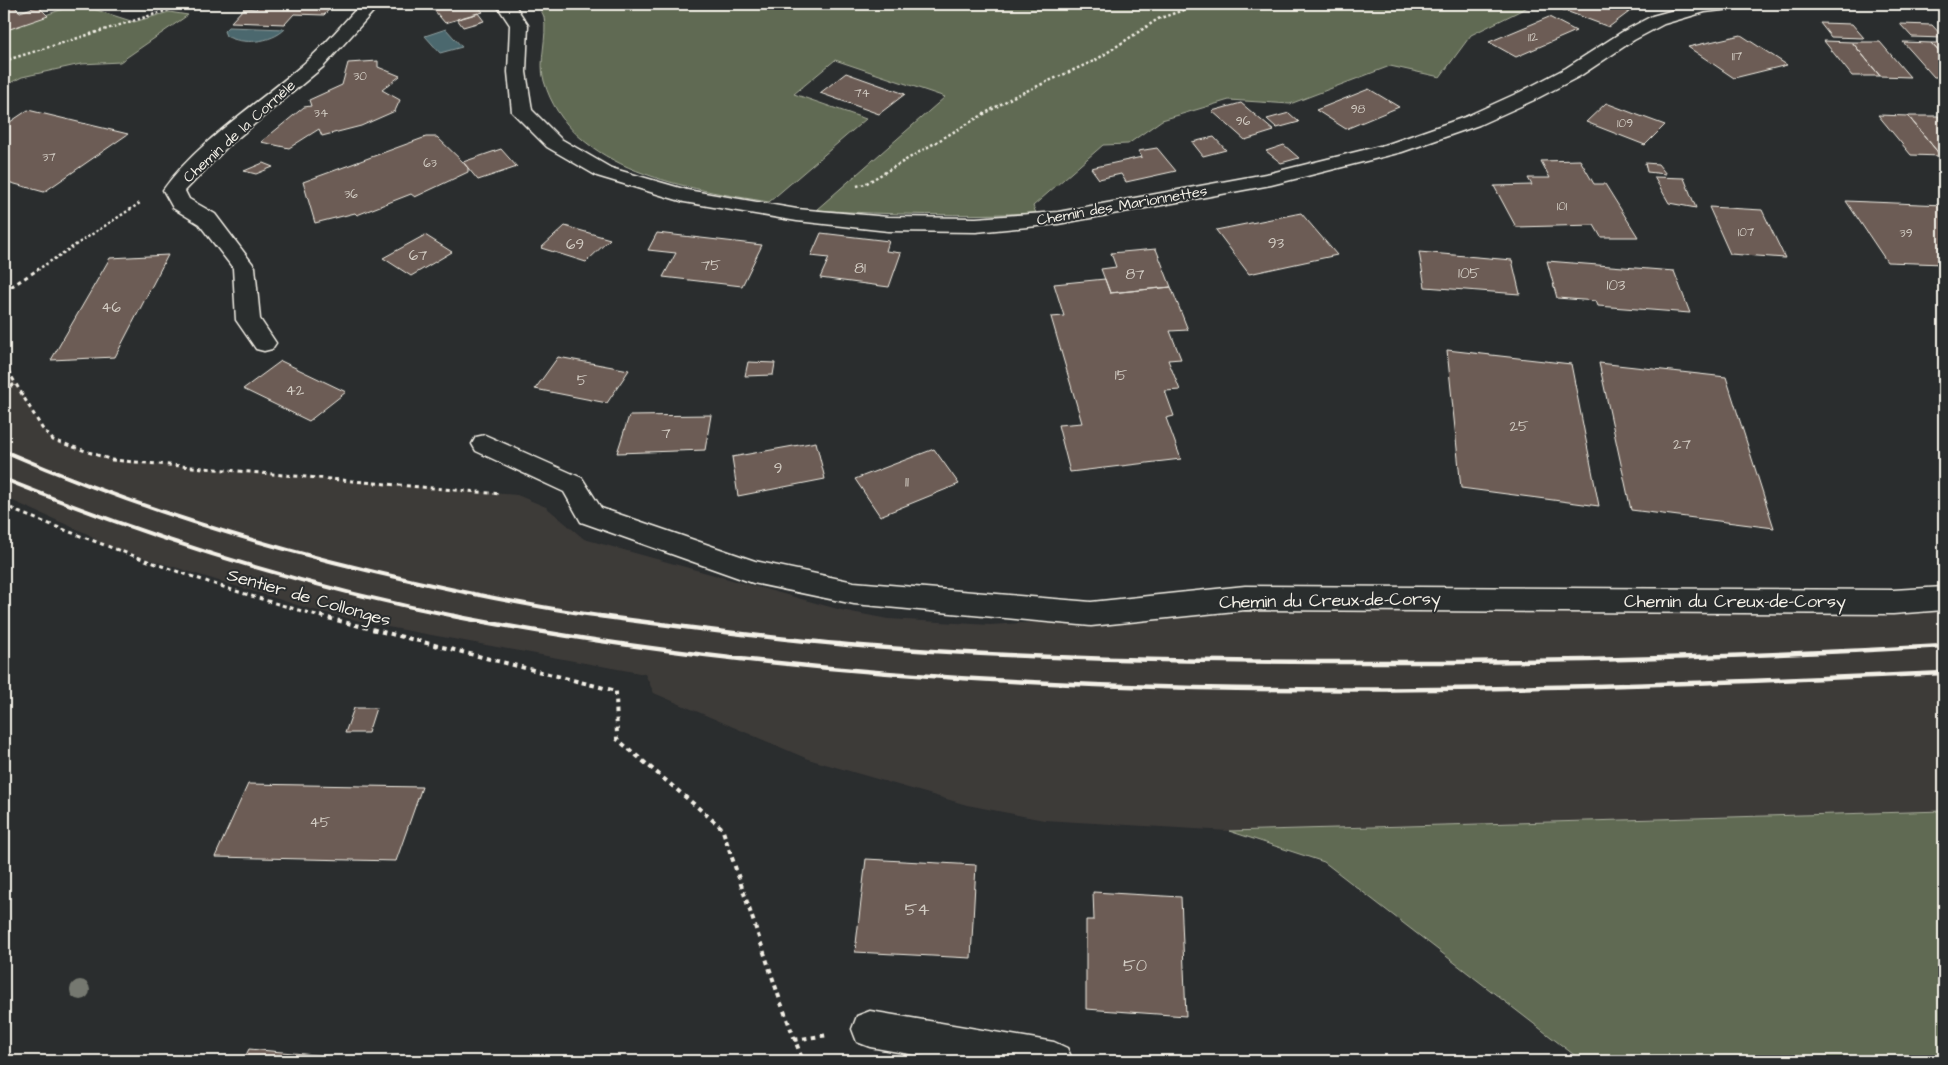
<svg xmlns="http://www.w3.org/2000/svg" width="1948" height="1065" font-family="'Architects Daughter',sans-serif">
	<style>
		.built { fill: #3e3b39 }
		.green { fill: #606b52; stroke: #aaae9d }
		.water { fill: #4b686e; stroke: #8f9f9f }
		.building { fill: #6c5c54; stroke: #f4f1e8 }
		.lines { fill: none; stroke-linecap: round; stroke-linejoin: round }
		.minor-casing { stroke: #f4f1e8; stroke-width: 3 }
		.path-far2 { stroke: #f4f1e8; stroke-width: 2.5; stroke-dasharray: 2.5 2.5; stroke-linecap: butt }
		.path-far1 { stroke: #f4f1e8; stroke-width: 3; stroke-dasharray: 4 4; stroke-linecap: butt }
		.path { stroke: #f4f1e8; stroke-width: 4; stroke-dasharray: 4.5 4.5; stroke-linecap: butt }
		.minor { fill: #2a2d2e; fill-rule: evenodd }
		.rail-far1 { stroke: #f4f1e8; stroke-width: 4 }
		.rail { stroke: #f4f1e8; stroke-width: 4.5 }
		.tree { fill: #74786f }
		.labels { text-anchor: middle; stroke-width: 4; stroke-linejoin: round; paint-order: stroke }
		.far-number-label { font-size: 12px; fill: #d2ccc3 }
		.far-street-label { font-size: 15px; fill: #f4f1e8; stroke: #2a2d2e }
		.number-label { font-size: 15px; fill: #d2ccc3 }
		.street-label { font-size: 18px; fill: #f4f1e8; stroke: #2a2d2e }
		.near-number-label { font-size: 18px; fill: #d2ccc3 }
	</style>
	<rect width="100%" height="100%" fill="#2a2d2e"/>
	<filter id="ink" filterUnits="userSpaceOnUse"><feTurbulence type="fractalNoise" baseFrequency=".02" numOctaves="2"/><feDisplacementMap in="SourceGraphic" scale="10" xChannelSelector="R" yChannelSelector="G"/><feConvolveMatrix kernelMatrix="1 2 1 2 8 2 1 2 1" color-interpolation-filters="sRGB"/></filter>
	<g filter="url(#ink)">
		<path class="built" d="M4,376L13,380L16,383L42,428L53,440L112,460L517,495L546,507L584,539L841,610L888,619L990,625L1024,623L1091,614L1245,598L1893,602L1944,599V811L1229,831L1044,820L967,805L808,759L654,693L645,674L377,625L310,609L103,545L88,534L4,497Z"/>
		<path class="green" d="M78,4L134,22L169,12L188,15L120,62L81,64L22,77L4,86V29Z
			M536,4H1534L1471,35L1440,77L1390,66L1290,104L1229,100L1162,120L1128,144L1103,145L1033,206L1036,213C963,216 890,215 816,210L945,97L835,60L794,94L866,119L769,202C690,189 570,172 544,81C538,61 548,37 544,17C543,13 539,8 536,4Z
			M1944,811V1061H1582L1324,862L1229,831Z"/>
		<path class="water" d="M228,27L285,29C271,43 243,45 226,36L224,31Z
			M446,29L462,47L440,53L425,36Z"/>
		<path class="building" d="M4,4H12L20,12L38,6L48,16L4,31Z
			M261,4H334L324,15L294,14L285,24L231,22L244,8L256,9Z
			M429,4H476L483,12L445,23Z
			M1559,4H1632L1637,6L1609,27L1555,7Z
			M478,13L484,21L463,27L457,19Z
			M1549,17L1576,31L1516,57L1489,42Z
			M1820,23L1852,24L1864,38L1831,37Z
			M1900,24L1932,25L1944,38L1912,37Z
			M1741,35L1787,65L1734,78L1688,47Z
			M1824,41L1852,42L1880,76H1852Z
			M1852,42H1880L1910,77L1880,76Z
			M1903,42L1931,43L1944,57V77H1934Z
			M1931,43H1944V57Z
			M378,61V67L400,76L382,90L400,100L395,111L361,126L322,136L319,129L289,148L261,142L304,107L311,106L309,100L342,85L348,63Z
			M846,73L905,94L879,114L820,93Z
			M1369,89L1399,107L1346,129L1316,110Z
			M1241,103L1274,131L1245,140L1212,111Z
			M1606,103L1635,114L1665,125L1645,145L1586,122Z
			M28,110L128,134L44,192L4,181V126Z
			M1289,113L1299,122L1277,128L1267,119Z
			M1878,115L1908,116L1941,156L1911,155Z
			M1908,116H1938L1944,123V156H1941Z
			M426,137H437L463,162L468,168V172L415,197L411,194L357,215L355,213L315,223L303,182Z
			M1214,137L1226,150L1203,156L1192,142Z
			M1284,145L1299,158L1281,163L1266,151Z
			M1157,148L1176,171L1126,182L1121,174L1099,179L1091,168L1142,157L1138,151Z
			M501,149L517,167L478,180L463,162Z
			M1580,160L1594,184H1605L1638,237H1601L1594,225L1516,227L1494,186L1532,185L1528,178H1550L1541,161Z
			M263,163L273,167L256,174L244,171Z
			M1645,163L1658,164L1666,174L1647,172Z
			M1654,177L1684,178L1696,208L1669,203Z
			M1846,201L1944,205V264L1887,262Z
			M1709,207L1762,210L1785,258L1730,254Z
			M1301,213L1337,255L1249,274L1216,230Z
			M565,226L610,239L586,262L541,248Z
			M657,233L762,245L742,286L663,277L676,253L648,250Z
			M821,233L889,241L886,251L901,253L889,287L820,278L829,258L811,256Z
			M425,235L452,252L411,276L383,258Z
			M1156,249L1171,287L1110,293L1101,269L1116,267L1111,253Z
			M1419,252L1512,260L1520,294L1425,287Z
			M168,255L115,357L51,360L110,258Z
			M1547,261L1674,271L1690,313L1598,306L1596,301L1557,298Z
			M1105,279L1110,293L1171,287L1188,330L1170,331L1181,359L1168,360L1180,390L1165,391L1174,416L1166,418L1181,459L1070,472L1058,425L1082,423L1051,317L1064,316L1054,284Z
			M1447,350L1571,364L1599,506L1461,488Z
			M558,357L629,370L607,403L535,389Z
			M281,361L346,392L309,421L243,389Z
			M748,362L775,363L773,375L745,376Z
			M1599,363L1726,377L1774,528L1631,510Z
			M711,415L705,450L617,453L629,416Z
			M816,442L825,479L738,496L732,457Z
			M934,449L959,484L880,516L855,479Z
			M354,708H376L368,733H345Z
			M248,784L422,787L396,861L215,857Z
			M866,859L976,865L971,958L855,952Z
			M1093,892L1181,897L1186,1016L1086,1009V920H1094Z
			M249,1049L326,1056L324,1061H243Z"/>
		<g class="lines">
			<g class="minor-casing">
				<path id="minor" d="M361,4H380L323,67L228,146L185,191L189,199L215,214L255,267L260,319L276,343L272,349L264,351L256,349L236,320L233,268L199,224L173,208L163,190C196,143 257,104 300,67C323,48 341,25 361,4Z
					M496,4H514L528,25L526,72L532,110L561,139L611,168L687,190L797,209L888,217L976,218L1058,212L1271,173L1388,144L1465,117L1520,92L1566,68L1622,32L1652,16L1696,4H1743L1740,8L1705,12L1664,24L1634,40L1580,76L1534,100L1479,125L1402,152L1271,185L1058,224L976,232L888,231L797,221L684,202L597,176L547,147L512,112L508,72L510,25Z
					M485,435L582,478L601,508L755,561L854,582L1091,602L1245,586L1893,590L1944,587V610L1893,614L1245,610L1091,626L854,604L753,583L581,522L564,492L476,451L472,444L476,437Z
					M870,1011L1054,1042L1067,1048L1073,1061H949L870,1047L857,1042L852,1029L857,1016Z"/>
			</g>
			<path class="path-far2" d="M4,61L168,10L181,4
				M857,186L865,184L1013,97L1096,60L1158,19L1200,4
				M37,270L140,203"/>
			<path class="path-far1" d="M4,291L39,269
				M4,364L42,428L53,440L112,460L501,494
				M4,376L13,379
				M4,391L16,383
				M4,504L18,512C119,551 219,589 324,617"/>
			<path class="path" d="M320,616L616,691L617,739L722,828L781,1003L803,1061
				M794,1040L828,1035"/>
			<use href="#minor" class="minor"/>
			<path class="rail-far1" d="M4,451C138,509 276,551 418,582C481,596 545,609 608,617
				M4,479C152,539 303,587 460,617"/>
			<path class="rail" d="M453,616C941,710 1450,695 1944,673
				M599,616C682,627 765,638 848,645C1005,658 1163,661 1321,662C1529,663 1737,658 1944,646"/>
		</g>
		<circle class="tree" cx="80" cy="990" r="10"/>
	</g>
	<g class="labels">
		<g class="far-number-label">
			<text x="1533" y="41">112</text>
			<text x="1737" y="60">117</text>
			<text x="360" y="80">30</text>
			<text x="862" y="97">74</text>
			<text x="1358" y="113">98</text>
			<text x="321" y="117">34</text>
			<text x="1243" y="125">96</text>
			<text x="1625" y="127">109</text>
			<text x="49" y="161">37</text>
			<text x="430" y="167">63</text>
			<text x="351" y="198">36</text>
			<text x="1562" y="210">101</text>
			<text x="1746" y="236">107</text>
			<text x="1906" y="237">39</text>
		</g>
		<g class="far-street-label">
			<text transform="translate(239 131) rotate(-42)" y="5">Chemin de la Cornèle</text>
			<text transform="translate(1122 205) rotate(-10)" y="5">Chemin des Marionnettes</text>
		</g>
		<g class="number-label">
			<text x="1276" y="248">93</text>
			<text x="575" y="249">69</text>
			<text x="418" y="260">67</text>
			<text x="711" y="270">75</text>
			<text x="860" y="273">81</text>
			<text x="1469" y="278">105</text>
			<text x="1135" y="279">87</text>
			<text x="1616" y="290">103</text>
			<text x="111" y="312">46</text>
			<text x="1121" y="380">15</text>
			<text x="582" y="385">5</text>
			<text x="295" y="395">42</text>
			<text x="1519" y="431">25</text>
			<text x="666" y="438">7</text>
			<text x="1682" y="449">27</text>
			<text x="778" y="473">9</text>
			<text x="907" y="487">11</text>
			<text x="320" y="827">45</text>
		</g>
		<g class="street-label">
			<text transform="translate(309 597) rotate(16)" y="6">Sentier de Collonges</text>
			<text transform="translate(1330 600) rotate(-1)" y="6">Chemin du Creux-de-Corsy</text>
			<text x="1735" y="607">Chemin du Creux-de-Corsy</text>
		</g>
		<g class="near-number-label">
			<text x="917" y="915">54</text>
			<text x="1135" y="971">50</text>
		</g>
	</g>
	<rect width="1948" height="1065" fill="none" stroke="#2a2d2e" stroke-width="20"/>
	<rect x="10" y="10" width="1928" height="1045" fill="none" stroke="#f4f1e8" stroke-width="2" filter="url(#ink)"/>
</svg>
